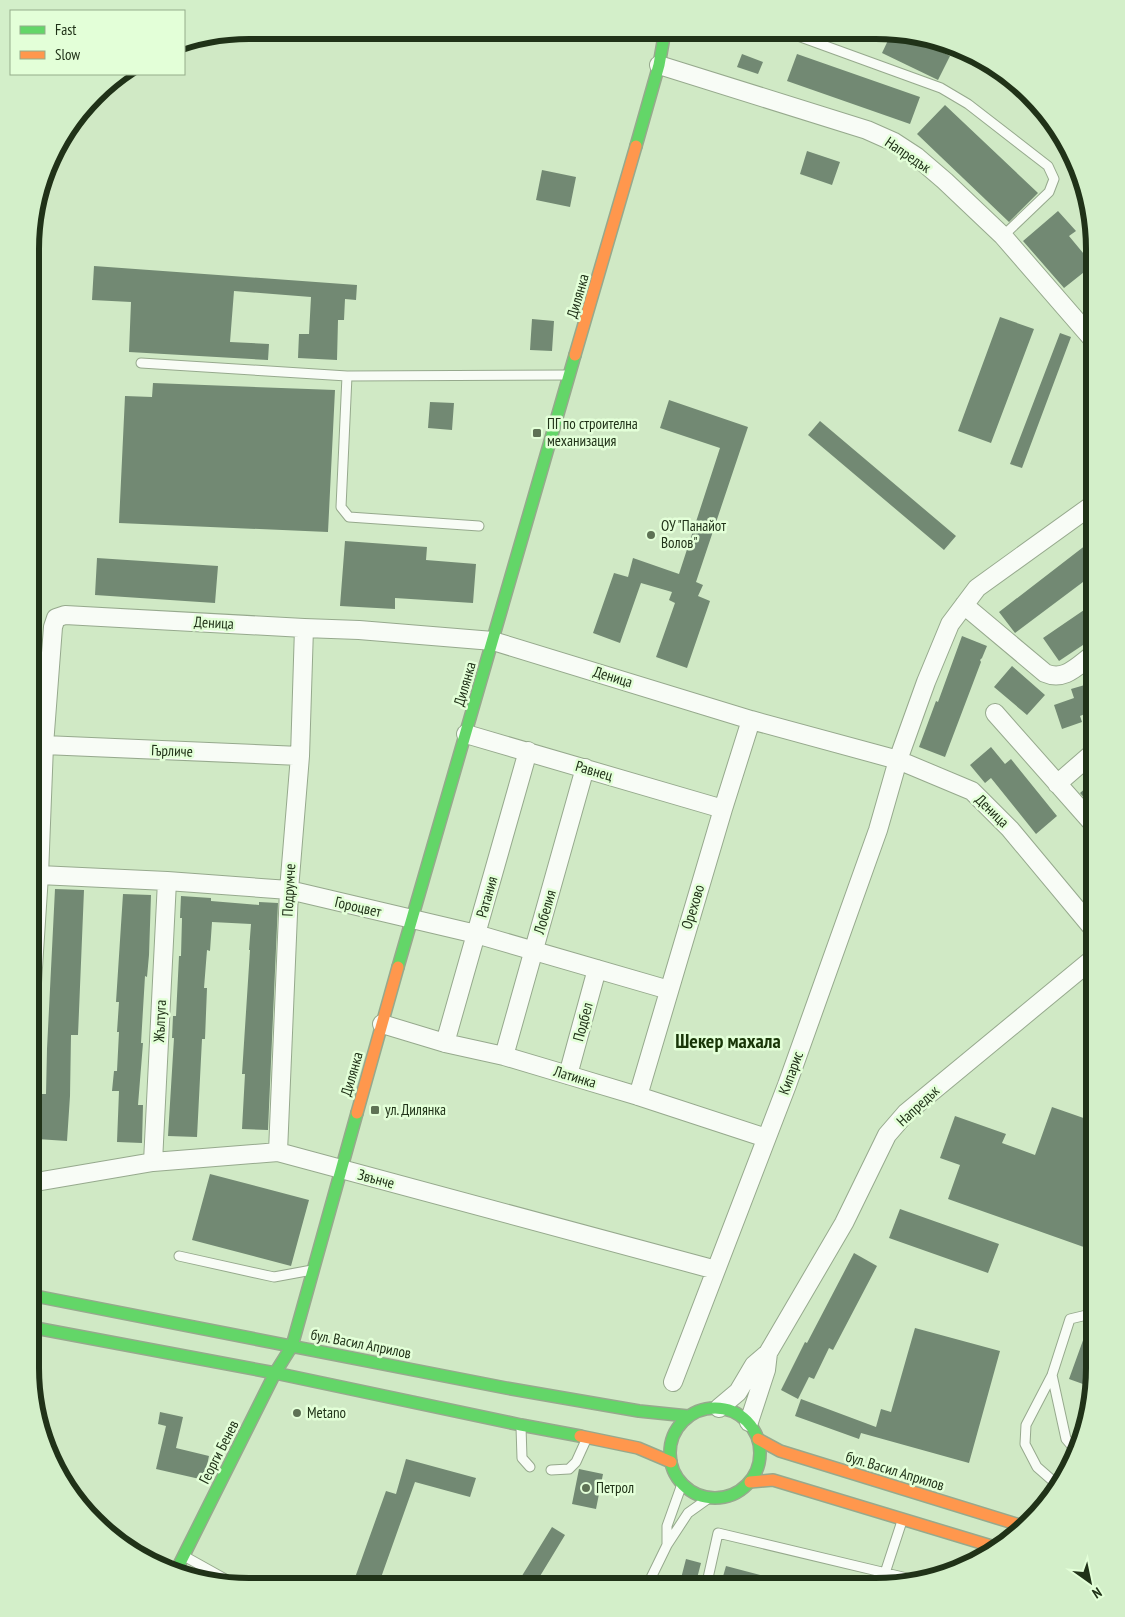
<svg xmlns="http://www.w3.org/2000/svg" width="1125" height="1617" font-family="'PT Sans Narrow',sans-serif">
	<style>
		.building { fill: #728973 }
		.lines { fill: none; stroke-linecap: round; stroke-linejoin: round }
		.lane-casing { stroke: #96a98d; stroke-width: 11 }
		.street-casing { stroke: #96a98d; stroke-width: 20 }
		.fast-casing { stroke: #96a98d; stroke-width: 14 }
		.slow-casing { stroke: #96a98d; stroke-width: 14 }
		.lane { stroke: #f8fcf6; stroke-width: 9 }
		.street { stroke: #f8fcf6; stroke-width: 18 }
		.fast { stroke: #63d668; stroke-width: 11 }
		.slow { stroke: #ff974d; stroke-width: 11 }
		.poi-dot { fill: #5e7255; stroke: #e3ffd8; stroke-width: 2 }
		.labels { text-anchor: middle; stroke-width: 5; stroke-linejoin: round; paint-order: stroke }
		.street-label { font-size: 15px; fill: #203218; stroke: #e3ffd8 }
		.poi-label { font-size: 15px; fill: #203218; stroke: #e3ffd8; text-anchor: start }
		.district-label { font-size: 20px; font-weight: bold; fill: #183507; stroke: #e3ffd8 }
		.rim { fill: none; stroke: #203218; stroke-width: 6 }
	</style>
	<rect width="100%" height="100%" fill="#d0e9c5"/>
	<path class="building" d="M892,32H900L950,56L938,80L882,53Z
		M742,54L763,62L758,74L737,67Z
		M797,54L920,97L910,124L787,81Z
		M945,105L1038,193L1009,222L917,134Z
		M807,151L840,162L832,185L800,174Z
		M542,170L576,177L570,207L536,200Z
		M1058,211L1076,231L1069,236L1093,265L1064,288L1023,241Z
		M94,266L357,285L356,300L345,299L344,320H338L337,360L298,358L299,334H309L311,297L234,291L230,342L269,344L268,360L129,352L131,302L92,300Z
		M1000,317L1034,329L991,443L958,431Z
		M532,319L554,321L552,351L530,350Z
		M1060,333L1071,337L1022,468L1010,464Z
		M153,383L335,390L328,532L119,523L125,396L152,397Z
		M669,400L748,427L696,582L703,585L698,596L710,601L687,668L656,657L675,603L669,600L672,592L641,583L620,643L593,633L614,573L628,577L633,558L679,574L720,448L660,428Z
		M430,402L454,403L452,430L428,428Z
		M820,421L956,536L944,550L808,435Z
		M1095,538V573L1015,633L999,612Z
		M345,541L427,547L426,560L476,564L473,603L395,598V609L340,606Z
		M97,558L218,566L215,603L95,595Z
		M1084,610L1095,626V637L1059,661L1043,638Z
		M962,636L987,646L982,658L980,660L981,662L945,757L919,747L936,701L938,702Z
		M1012,666L1045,695L1027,715L994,687Z
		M1095,682V710L1080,716L1082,722L1062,729L1054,705L1074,698L1071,689Z
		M991,747L1005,764L1011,759L1057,816L1036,834L991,778L985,783L970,765Z
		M1095,780V810L1080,793Z
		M55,889L84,890L78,1035H71L70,1096L67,1141L37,1139L40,1094H46L47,1049Z
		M123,894L151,895L149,955L147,977L145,976L141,1043H143L138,1105H143L142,1143L117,1142L119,1091H112L114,1071H117L119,1032H117L119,1002H116Z
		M181,896L211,898V901L259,905V902L278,903L268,1130L242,1129L245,1074H242L250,950H249L251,924L212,922L210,951L207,950L204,988H207L205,1039H202L197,1137L168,1136L174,1038H172L173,1016H176L179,956H181L182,918H180Z
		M1052,1107L1095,1122V1164L1083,1197L1095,1201V1251L948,1199L960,1165L940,1158L955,1116L1006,1134L1002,1143L1035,1155Z
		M210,1174L309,1200L291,1266L192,1240Z
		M900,1209L999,1244L988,1273L889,1238Z
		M854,1253L877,1266L833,1350L829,1348L814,1379L809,1377L798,1399L781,1390L805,1342L807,1343Z
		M915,1328L1000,1351L969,1463L861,1433L859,1439L795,1416L801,1399L876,1427L881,1409L891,1412Z
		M1086,1332L1095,1335L1094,1388L1069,1379Z
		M160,1412L183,1417L176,1448L209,1456L204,1480L156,1469L166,1426L158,1424Z
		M406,1459L476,1478L470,1497L415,1482L378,1586H352L386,1491L396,1494Z
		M579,1469L603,1474L596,1509L572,1504Z
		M552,1527L565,1535L534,1586H532L520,1579Z
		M686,1559L701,1563L695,1586H679Z
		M726,1566L791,1583V1587H720Z"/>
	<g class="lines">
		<g class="lane-casing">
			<path id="lane" d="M787,32L941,88L968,104L1048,166L1054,179L1049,192L1003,236
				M999,69L1002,74L1029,99
				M141,363L347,376L568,375
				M347,376L341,507L349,517L479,526
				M179,1256L274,1277L312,1270
				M1052,1375L1066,1439L1077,1452
				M521,1427L522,1458L530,1467
				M551,1470L569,1469L576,1462L586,1440
				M1061,1484L1053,1481L1037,1467L1025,1444L1026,1425L1052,1375L1070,1319L1095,1313
				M667,1545V1526L682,1484
				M184,1556L236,1585
				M885,1573L902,1521
				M647,1586L667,1545L688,1513L709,1498
				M706,1587L718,1533L911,1579"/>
		</g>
		<g class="street-casing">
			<path id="street" d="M659,65L867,130L894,142L917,157L945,181L1003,236L1095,342
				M964,605L1045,673C1065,682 1078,665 1095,653
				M995,713L1095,826
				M466,734L723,809
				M44,745L300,756
				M1057,784L1095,751
				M39,875L167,881L289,890L476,934L669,990
				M31,998L39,875L44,745L53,627L56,618L65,615L304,628L359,630L493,641L751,720L898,760L972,791L1010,829L1095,931
				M382,1024L445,1043L504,1056L568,1075L638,1096L766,1138
				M445,1043L528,751
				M504,1056L585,768
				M568,1075L597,969
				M638,1096L723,809L751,720
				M278,1152L289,890L300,756L304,628
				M153,1162L167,881
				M30,1183L153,1162L278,1152L716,1270
				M673,1382L787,1085L878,830L898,760L926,682L950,624L977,588L1095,503
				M719,1408L738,1392L754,1365L768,1353L844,1223L887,1135L906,1113L1095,957
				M749,1422L766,1370L768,1353"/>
		</g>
		<g class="fast-casing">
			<path id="fast" d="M636,146L659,65L665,31
				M398,967L575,355
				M30,1295L506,1388L639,1411L688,1416
				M30,1327L275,1373L521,1425L580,1436
				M670 1453a45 45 0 1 1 90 0a45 45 0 1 1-90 0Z
				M175,1573L275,1373L292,1346L357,1113"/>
		</g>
		<g class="slow-casing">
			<path id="slow" d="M575,355L636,146
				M357,1113L398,967
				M580,1436L638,1448L671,1462
				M758,1439L780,1451L1026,1527
				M750,1482L773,1480L998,1548"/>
		</g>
		<use href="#lane" class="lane"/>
		<use href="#street" class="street"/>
		<use href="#fast" class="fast"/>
		<use href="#slow" class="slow"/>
	</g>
	<g class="poi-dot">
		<rect x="532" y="428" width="10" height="10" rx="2.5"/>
		<circle cx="651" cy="535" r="5"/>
		<rect x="370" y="1105" width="10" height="10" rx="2.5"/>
		<circle cx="297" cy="1413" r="5"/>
		<circle cx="586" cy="1488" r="5"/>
	</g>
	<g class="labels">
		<g class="street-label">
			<text transform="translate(908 155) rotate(34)" y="5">Напредък</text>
			<text transform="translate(578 296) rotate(-74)" y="5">Дилянка</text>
			<text transform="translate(214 623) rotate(3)" y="5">Деница</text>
			<text transform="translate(613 677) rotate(17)" y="5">Деница</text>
			<text transform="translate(465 684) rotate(-74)" y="5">Дилянка</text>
			<text transform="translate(172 751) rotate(2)" y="5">Гърличе</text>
			<text transform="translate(594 771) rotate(16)" y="5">Равнец</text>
			<text transform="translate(992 811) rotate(44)" y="5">Деница</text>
			<text transform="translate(289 890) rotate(-87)" y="5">Подрумче</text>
			<text transform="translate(487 897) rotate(-74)" y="5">Ратания</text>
			<text transform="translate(358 907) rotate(13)" y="5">Гороцвет</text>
			<text transform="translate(693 907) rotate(-73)" y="5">Орехово</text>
			<text transform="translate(545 912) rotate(-74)" y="5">Лобелия</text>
			<text transform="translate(160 1021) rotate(-87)" y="5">Жълтуга</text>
			<text transform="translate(583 1022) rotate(-75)" y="5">Подбел</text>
			<text transform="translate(791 1073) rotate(-70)" y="5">Кипарис</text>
			<text transform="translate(352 1074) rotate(-74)" y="5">Дилянка</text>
			<text transform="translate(575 1077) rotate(17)" y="5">Латинка</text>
			<text transform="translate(918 1106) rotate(-43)" y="5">Напредък</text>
			<text transform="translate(376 1179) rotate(15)" y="5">Звънче</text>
			<text transform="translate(361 1344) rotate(11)" y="5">бул. Васил Априлов</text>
			<text transform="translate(219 1452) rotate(-63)" y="5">Георги Бенев</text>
			<text transform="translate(895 1471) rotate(17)" y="5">бул. Васил Априлов</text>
		</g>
		<g class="poi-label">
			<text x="547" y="429">ПГ по строителна<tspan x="547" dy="17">механизация</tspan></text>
			<text x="661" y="531">ОУ "Панайот<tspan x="661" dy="17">Волов"</tspan></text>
			<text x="385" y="1115">ул. Дилянка</text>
			<text x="307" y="1418">Metano</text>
			<text x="596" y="1493">Петрол</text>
		</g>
		<g class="district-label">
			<text x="728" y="1048">Шекер махала</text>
		</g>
	</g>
	<path d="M0 0H1125V1617H0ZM249 39H876A210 210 0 0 1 1086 249V1368A210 210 0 0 1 876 1578H249A210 210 0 0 1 39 1368V249A210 210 0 0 1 249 39Z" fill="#d3efc9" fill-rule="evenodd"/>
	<path class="rim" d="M249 39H876A210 210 0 0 1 1086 249V1368A210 210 0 0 1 876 1578H249A210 210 0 0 1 39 1368V249A210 210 0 0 1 249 39Z"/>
	<rect x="10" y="10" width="175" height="65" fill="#e3ffd8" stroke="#95ad8b"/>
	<rect x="20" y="26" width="25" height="8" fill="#63d668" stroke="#95ad8b"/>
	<text x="55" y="35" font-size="15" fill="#203218">Fast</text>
	<rect x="20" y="51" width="25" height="8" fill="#ff974d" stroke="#95ad8b"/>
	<text x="55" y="60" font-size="15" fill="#203218">Slow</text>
	<g transform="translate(1090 1582) rotate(147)" stroke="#e3ffd8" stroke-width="4" paint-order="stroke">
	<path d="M0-4L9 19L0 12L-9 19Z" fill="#203218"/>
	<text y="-8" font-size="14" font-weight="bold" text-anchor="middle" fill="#203218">N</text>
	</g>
</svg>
